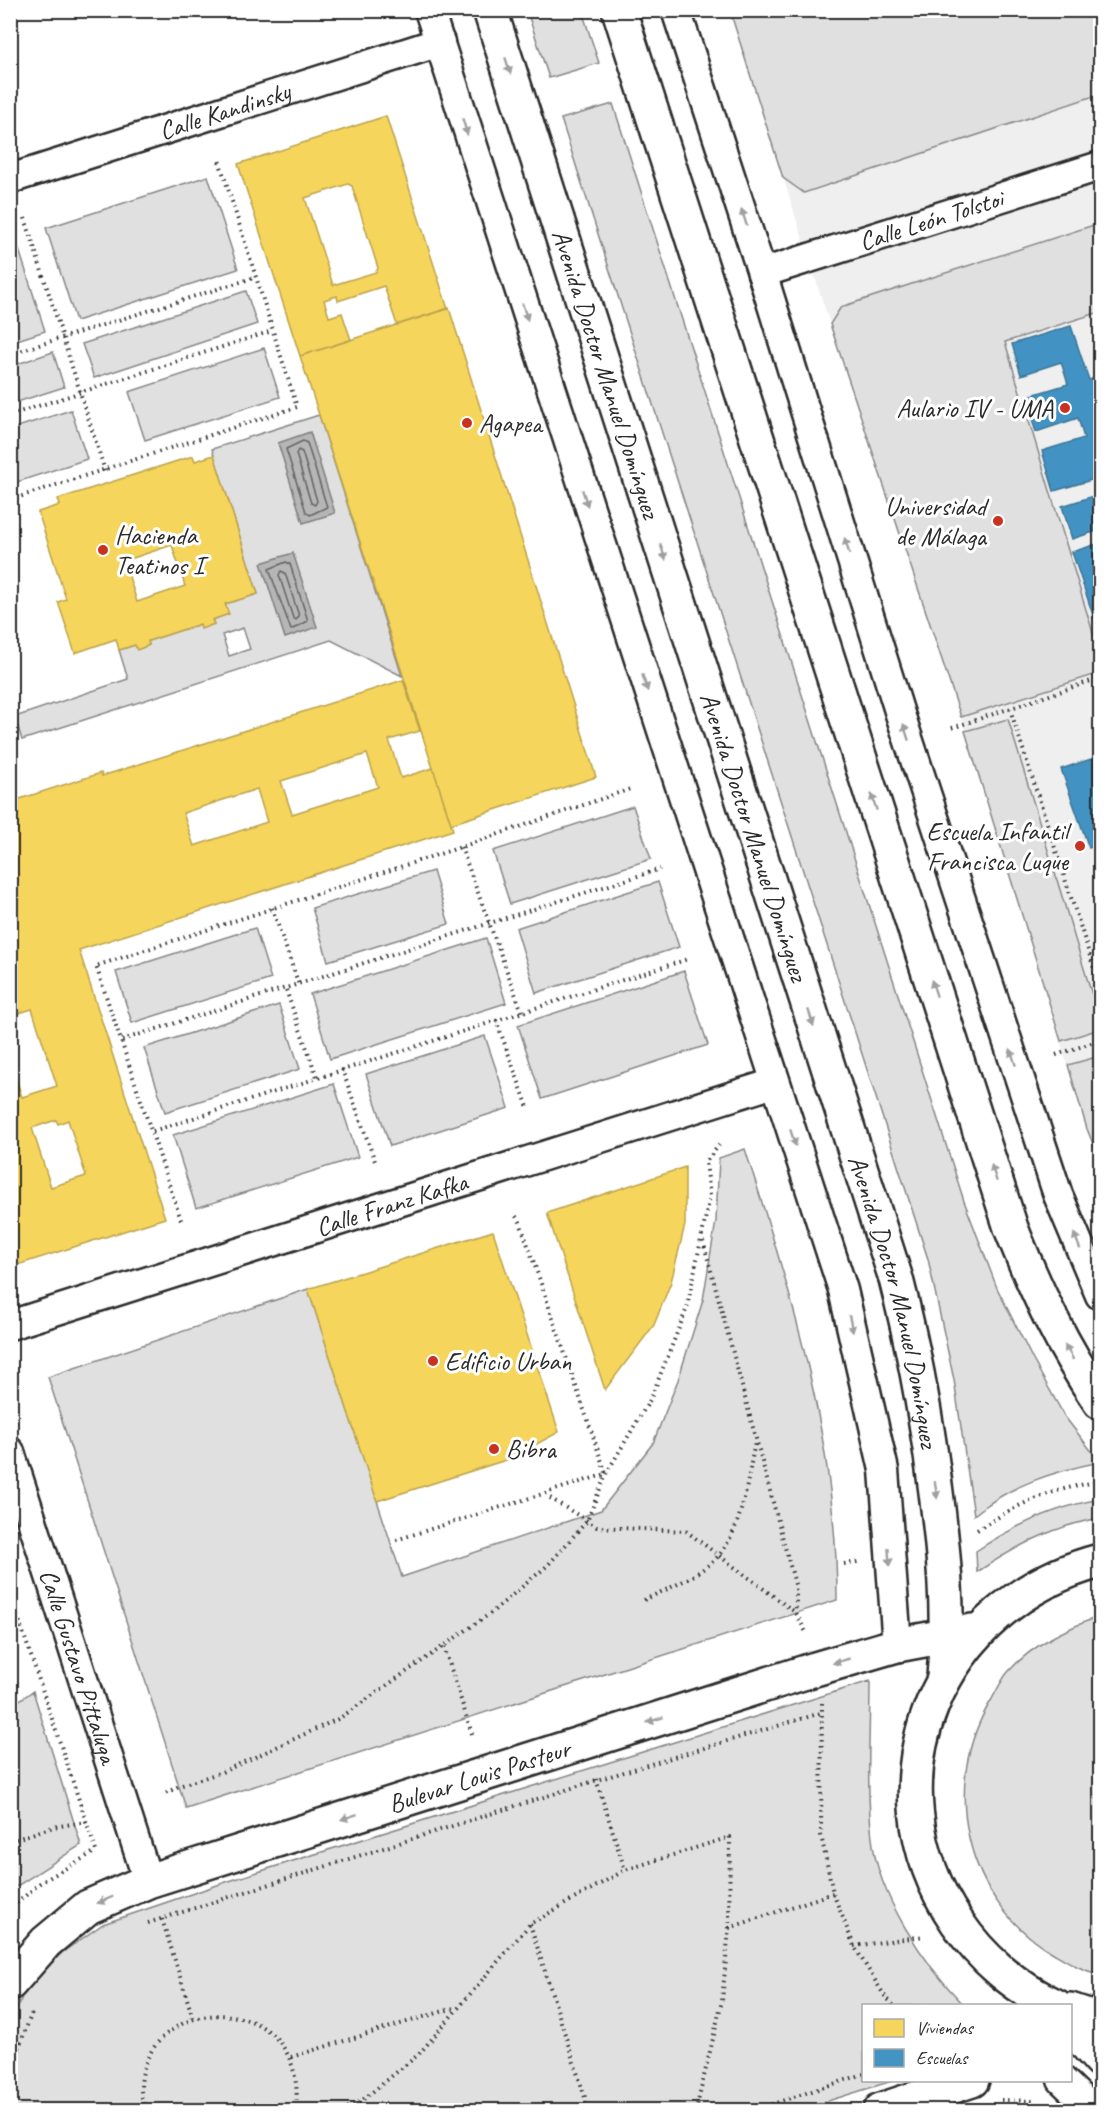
<svg xmlns="http://www.w3.org/2000/svg" width="1111" height="2121" font-family="Caveat,sans-serif">
	<style>
		.built { fill: #efefef }
		.green { fill: #e0e0e0; stroke: #868686; stroke-width: 1.5; fill-rule: evenodd }
		.water { fill: #b6b6b6; stroke: #7e7e7e; stroke-width: 1.5 }
		.homes { fill: #f6d55c; stroke: #b9a24d; stroke-width: 1.5; fill-rule: evenodd }
		.schools { fill: #4393c3; stroke: #3c7495; stroke-width: 1.5 }
		.lines { fill: none; stroke-linecap: round; stroke-linejoin: round }
		.shore { stroke: #636363; stroke-width: 1.5 }
		.street-casing { stroke: #2b2b2b; stroke-width: 33 }
		.secondary-casing { stroke: #2b2b2b; stroke-width: 38 }
		.primary-casing { stroke: #2b2b2b; stroke-width: 38 }
		.path { stroke: #2b2b2b; stroke-width: 4; stroke-dasharray: 1.5 4.5; stroke-linecap: butt }
		.street { stroke: #fff; stroke-width: 28 }
		.secondary { stroke: #fff; stroke-width: 33 }
		.primary { stroke: #fff; stroke-width: 33 }
		.oneway { fill: #a0a0a0 }
		.poi-dot { fill: #c8321e; stroke: #fff; stroke-width: 2 }
		.labels { text-anchor: middle; stroke-width: 6; stroke-linejoin: round; paint-order: stroke }
		.street-label { font-size: 26px; fill: #2b2b2b; stroke: #fff }
		.poi-label { font-size: 26px; fill: #2b2b2b; stroke: #fff; text-anchor: start }
	</style>
	<rect width="100%" height="100%" fill="#fff"/>
	<filter id="ink" filterUnits="userSpaceOnUse"><feTurbulence type="fractalNoise" baseFrequency=".0167" numOctaves="2"/><feDisplacementMap in="SourceGraphic" scale="12" xChannelSelector="R" yChannelSelector="G"/><feConvolveMatrix kernelMatrix="1 2 1 2 8 2 1 2 1" color-interpolation-filters="sRGB"/></filter>
	<g filter="url(#ink)">
		<path class="built" d="M730,11H1100V1161L1087,1129L961,717L826,312Z"/>
		<path class="green" d="M527,11H582L599,63L549,78Z
			M730,11H1100V94L804,193L783,178Z
			M613,104L964,1201L997,1288L1033,1360L1065,1417L1100,1462C1055,1471 1010,1485 974,1515L954,1380L928,1259L561,119Z
			M208,176L238,269L76,321L46,228Z
			M1100,223V312L1005,342L1100,656V673L961,717L830,324L841,307Z
			M15,237L45,331L11,342L10,239Z
			M246,291L257,324L94,378L82,344Z
			M264,348L280,397L145,440L129,392Z
			M53,352L64,387L11,404V366Z
			M71,410L87,459L11,484V429Z
			M319,415L402,676L331,640L22,740L15,717L128,679L119,650L135,645L137,649L149,645L148,641L200,624L202,628L214,624L212,620L228,614L225,604L258,594L212,449ZM243,628L250,649L229,656L222,635Z
			M1008,719L1100,1021V1029L1061,1041L965,731Z
			M633,806L651,859L510,904L493,851Z
			M433,871L449,924L328,961L312,908Z
			M658,882L679,947L536,993L516,928Z
			M255,928L271,979L132,1023L116,972Z
			M486,938L506,1003L330,1059L310,994Z
			M684,971L708,1045L542,1099L518,1025Z
			M279,1005L300,1069L165,1112L144,1048Z
			M485,1036L509,1108L390,1146L366,1074Z
			M1100,1056V1161L1087,1129L1068,1065Z
			M334,1084L358,1157L196,1208L173,1135Z
			M745,1149C793,1297 837,1444 837,1600L186,1808L48,1377L308,1289L402,1577L601,1510L653,1443L678,1380L703,1300L716,1221L719,1158Z
			M1100,1499V1518C1053,1526 1017,1546 977,1572L976,1551C1015,1525 1054,1507 1100,1499Z
			M1100,1616V1974C1083,1971 1070,1963 1055,1954C965,1904 938,1785 992,1699C997,1690 1002,1679 1008,1672C1034,1643 1066,1629 1100,1616Z
			M870,1681C870,1733 866,1787 872,1838C878,1896 924,1964 964,2005L864,2006V2080L892,2081L799,2110H11V2024L26,1987L63,1952L103,1924L229,1881Z
			M33,1691L81,1845L11,1890V1706Z"/>
		<path class="water" d="M310,432L335,513L303,523L278,443Z
			M293,553L317,627L285,638L261,563Z"/>
		<path class="homes" d="M386,116L448,309L397,325L384,286L338,301L337,296L324,300L329,317L342,313L351,340L300,356L238,164ZM348,184L352,186L378,268L376,272L333,285L305,198Z
			M449,308L596,777L451,824L300,356Z
			M214,455L258,594L225,604L229,614L212,620L214,624L201,629L200,624L148,641L149,645L137,650L135,645L119,650L116,639L75,653L58,602L66,599L38,512L60,505L58,499L193,456L195,461ZM172,545L185,586L137,602L124,561Z
			M403,680L420,731L389,740L401,778L433,768L453,830L79,950L165,1218L11,1267L10,1061L22,1097L57,1086L32,1009L10,1016V953L15,952L10,946V802L101,773L102,776ZM367,754L378,787L292,814L281,781ZM257,789L267,822L194,846L183,813ZM56,1120L58,1124L68,1120L86,1176L51,1187L32,1128Z
			M685,1167V1225L671,1282L654,1325L605,1390L547,1213Z
			M493,1231L559,1432L509,1459L377,1501L308,1289Z"/>
		<path class="schools" d="M1071,326L1089,380L1100,376V484L1098,478L1054,491L1042,451L1084,438L1078,418L1036,432L1025,397L1068,384L1061,362L1021,375L1012,344Z
			M1100,494V530L1072,539L1062,506Z
			M1100,543V620L1095,621L1072,552Z
			M1100,756V844L1089,848L1061,769Z"/>
		<g class="lines">
			<path class="shore" d="M303,441L307,443L327,507L310,515L306,512L286,449Z
				M298,450L302,452L317,501L315,505L311,503L296,454Z
				M286,562L290,564L308,621L291,630L269,569Z
				M281,571L285,573L299,616L296,620L293,618L279,575Z"/>
			<g class="street-casing">
				<g id="street">
					<path d="M429,10L843,1290L884,1470L897,1645"/>
					<path d="M676,10L762,273L900,714L1058,1195L1100,1295"/>
					<path id="s1" d="M10,179L440,42"/>
					<path id="s2" d="M762,273L1100,166"/>
					<path id="s3" d="M10,1325L774,1083"/>
					<path id="s4" d="M10,1452L148,1881"/>
					<path d="M1062,2080L1093,2110"/>
				</g>
			</g>
			<g class="secondary-casing">
				<g id="secondary">
					<path id="s5" d="M10,1983L46,1942L88,1907L148,1881L815,1669L897,1645L972,1631"/>
					<path d="M881,2110L972,2080"/>
				</g>
			</g>
			<g class="primary-casing">
				<g id="primary">
					<path id="s6" d="M490,10L896,1279C913,1345 925,1410 934,1477C943,1544 950,1611 944,1678"/>
					<path d="M619,10L1011,1228C1036,1291 1062,1346 1100,1402"/>
					<path d="M1056,2006C1016,1988 981,1958 957,1922C861,1781 940,1602 1100,1561"/>
					<path d="M1070,2010L1100,2020"/>
					<path d="M1070,2026L1100,2060"/>
				</g>
			</g>
			<path class="path" d="M25,218L105,471
				M10,354L256,277
				M10,415L272,331
				M10,500L297,407L218,157
				M1010,709L1100,987
				M952,728L1100,678
				M461,847L522,1012
				M272,908L299,985
				M286,990L317,1077
				M496,1020L529,1110
				M122,1040L660,869
				M1056,1055L1100,1040
				M342,1069L376,1164
				M153,1131L688,959
				M181,1220L96,966L461,847L633,788
				M703,1241L796,1588V1613
				M550,1498L597,1527L686,1531L796,1613L807,1634
				M977,1530C1023,1501 1047,1491 1100,1481
				M396,1540L606,1474L520,1222L515,1215
				M844,1564L858,1562
				M10,1593L96,1851L40,1883L10,1909
				M644,1600C669,1588 702,1575 720,1554C744,1524 747,1479 755,1443
				M444,1647L472,1734
				M822,1703L821,1835L833,1893L854,1946L884,1995L894,2006
				M596,1779L625,1870
				M166,1793L179,1786L222,1772L340,1718L491,1613L547,1566L587,1521L606,1474L651,1398L687,1308L710,1196L706,1162L719,1145
				M10,1841L53,1827L86,1822
				M162,1919L193,2018
				M148,1923L597,1780L821,1713
				M530,1924L589,2110
				M729,1928L833,1893
				M854,1946L924,1936
				M291,2057L457,2007
				M10,2071L33,2010
				M1001,2100L1035,2101
				M145,2110C143,2103 141,2095 141,2088C143,1991 309,1984 296,2110
				M342,2110L360,2102L419,2054L530,1924L625,1870L730,1837L729,1928L722,2001L696,2110
				M754,2110L864,2074"/>
			<use href="#street" class="street"/>
			<use href="#secondary" class="secondary"/>
			<use href="#primary" class="primary"/>
		</g>
		<defs><path id="oneway-solid" d="M-6-.8H1V-3.2L6.5 0L1 3.2V.8H-6Z" transform="scale(1.5)"/></defs>
		<g class="oneway">
			<use href="#oneway-solid" transform="translate(508 66) rotate(72)"/>
			<use href="#oneway-solid" transform="translate(465 127) rotate(73)"/>
			<use href="#oneway-solid" transform="translate(744 217) rotate(-108)"/>
			<use href="#oneway-solid" transform="translate(525 312) rotate(72)"/>
			<use href="#oneway-solid" transform="translate(585 498) rotate(72)"/>
			<use href="#oneway-solid" transform="translate(847 546) rotate(-107)"/>
			<use href="#oneway-solid" transform="translate(663 552) rotate(72)"/>
			<use href="#oneway-solid" transform="translate(645 683) rotate(72)"/>
			<use href="#oneway-solid" transform="translate(906 732) rotate(-108)"/>
			<use href="#oneway-solid" transform="translate(874 802) rotate(-108)"/>
			<use href="#oneway-solid" transform="translate(934 988) rotate(-108)"/>
			<use href="#oneway-solid" transform="translate(811 1018) rotate(72)"/>
			<use href="#oneway-solid" transform="translate(1013 1057) rotate(-108)"/>
			<use href="#oneway-solid" transform="translate(793 1138) rotate(72)"/>
			<use href="#oneway-solid" transform="translate(994 1173) rotate(-108)"/>
			<use href="#oneway-solid" transform="translate(1077 1241) rotate(-111)"/>
			<use href="#oneway-solid" transform="translate(851 1324) rotate(77)"/>
			<use href="#oneway-solid" transform="translate(1069 1352) rotate(-119)"/>
			<use href="#oneway-solid" transform="translate(936 1490) rotate(82)"/>
			<use href="#oneway-solid" transform="translate(889 1557) rotate(86)"/>
			<use href="#oneway-solid" transform="translate(841 1661) rotate(164)"/>
			<use href="#oneway-solid" transform="translate(655 1720) rotate(162)"/>
			<use href="#oneway-solid" transform="translate(349 1817) rotate(162)"/>
			<use href="#oneway-solid" transform="translate(105 1900) rotate(157)"/>
		</g>
	</g>
	<g class="poi-dot">
		<circle cx="1065" cy="408" r="6"/>
		<circle cx="467" cy="423" r="6"/>
		<circle cx="998" cy="521" r="6"/>
		<circle cx="103" cy="550" r="6"/>
		<circle cx="1080" cy="846" r="6"/>
		<circle cx="433" cy="1361" r="6"/>
		<circle cx="494" cy="1449" r="6"/>
	</g>
	<g class="labels">
		<g class="street-label">
			<text dy="9" stroke="none"><textPath href="#s1" startOffset="225">Calle Kandinsky</textPath></text>
			<text dy="9" stroke="none"><textPath href="#s2" startOffset="177">Calle León Tolstoi</textPath></text>
			<text dy="9" stroke="none"><textPath href="#s6" startOffset="382">Avenida Doctor Manuel Domínguez</textPath></text>
			<text dy="9" stroke="none"><textPath href="#s6" startOffset="868">Avenida Doctor Manuel Domínguez</textPath></text>
			<text dy="9" stroke="none"><textPath href="#s3" startOffset="400">Calle Franz Kafka</textPath></text>
			<text dy="9" stroke="none"><textPath href="#s6" startOffset="1354">Avenida Doctor Manuel Domínguez</textPath></text>
			<text dy="9" stroke="none"><textPath href="#s4" startOffset="225">Calle Gustavo Pittaluga</textPath></text>
			<text dy="9" stroke="none"><textPath href="#s5" startOffset="522">Bulevar Louis Pasteur</textPath></text>
		</g>
		<g class="poi-label">
			<text x="1053" y="417" text-anchor="end">Aulario IV - UMA</text>
			<text x="479" y="432">Agapea</text>
			<text x="986" y="515" text-anchor="end">Universidad<tspan x="986" dy="30">de Málaga</tspan></text>
			<text x="115" y="544">Hacienda<tspan x="115" dy="30">Teatinos I</tspan></text>
			<text x="1068" y="840" text-anchor="end">Escuela Infantil<tspan x="1068" dy="30">Francisca Luque</tspan></text>
			<text x="445" y="1370">Edificio Urban</text>
			<text x="506" y="1458">Bibra</text>
		</g>
	</g>
	<rect width="1111" height="2121" fill="none" stroke="#fff" stroke-width="36"/>
	<rect x="18" y="18" width="1075" height="2085" fill="none" stroke="#2b2b2b" stroke-width="2" filter="url(#ink)"/>
	<rect x="862" y="2004" width="210" height="78" fill="#ffffff" stroke="#aaaaaa" stroke-width="1.5"/>
	<rect x="874" y="2019" width="30" height="18" fill="#f6d55c" stroke="#aaaaaa" stroke-width="1.5"/>
	<text x="916" y="2034" font-size="18" fill="#2b2b2b">Viviendas</text>
	<rect x="874" y="2049" width="30" height="18" fill="#4393c3" stroke="#aaaaaa" stroke-width="1.5"/>
	<text x="916" y="2064" font-size="18" fill="#2b2b2b">Escuelas</text>
</svg>
